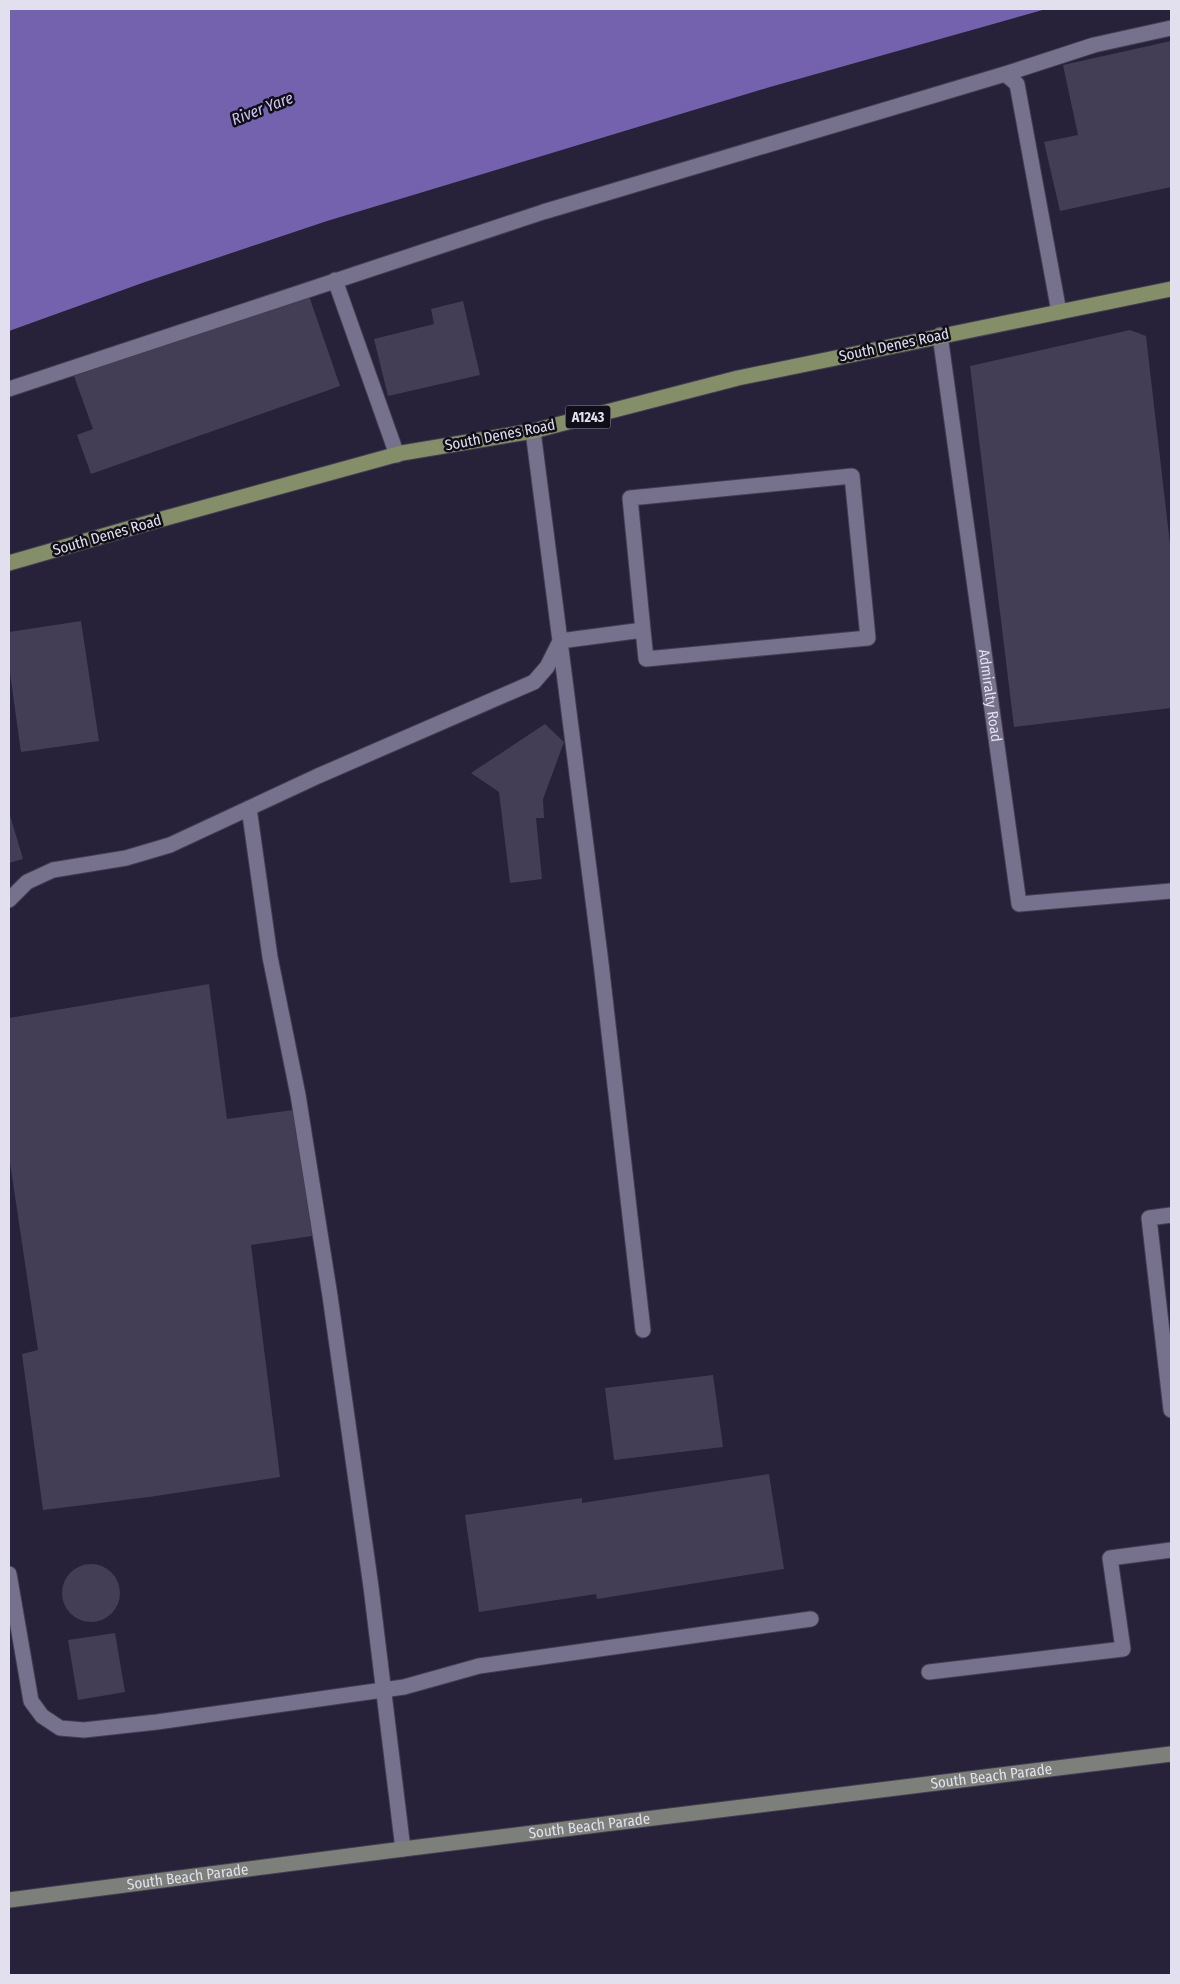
<svg xmlns="http://www.w3.org/2000/svg" width="1180" height="1984" font-family="'Fira Sans Condensed',sans-serif">
	<style>
		.water { fill: #7562ae }
		.building { fill: #433e56 }
		.lines { fill: none; stroke-linecap: round; stroke-linejoin: round }
		.lane-casing { stroke: #433e51; stroke-width: 17 }
		.street-casing { stroke: #433e51; stroke-width: 17 }
		.secondary-casing { stroke: #433e51; stroke-width: 17 }
		.primary-casing { stroke: #433e51; stroke-width: 17 }
		.lane { stroke: #76718c; stroke-width: 15 }
		.street { stroke: #76718c; stroke-width: 15 }
		.secondary { stroke: #7d807a; stroke-width: 15 }
		.primary { stroke: #848e69; stroke-width: 15 }
		.labels { text-anchor: middle; stroke-width: 5; stroke-linejoin: round; paint-order: stroke }
		.shield { fill: #100e18; stroke: #a3a0ae; stroke-width: 1 }
		.shield-label { font-size: 14px; font-weight: bold; fill: #e2dfee }
		.street-label { font-size: 15px; fill: #e2dfee; stroke: #100e18 }
		.water-label { font-size: 16px; font-style: italic; fill: #cdc5ef; stroke: #100e18 }
	</style>
	<rect width="100%" height="100%" fill="#272239"/>
	<path class="water" d="M9,9H1046L770,87L327,221L145,282L9,331Z"/>
	<path class="building" d="M1171,41V187L1060,211L1044,142L1078,135L1063,65Z
		M308,293L340,386L91,474L77,435L93,429L74,376Z
		M463,301L480,375L388,396L374,339L434,324L431,309Z
		M1130,330L1146,336L1171,553V708L1014,727L970,366Z
		M81,621L99,741L21,752L9,666V632Z
		M545,724L564,742L543,799L544,818H536L542,879L510,883L499,792L471,773Z
		M9,812L23,859L9,863Z
		M209,984L227,1119L293,1110L312,1236L251,1245L280,1477L149,1497L43,1510L22,1354L38,1350L9,1156V1018Z
		M713,1375L723,1447L614,1460L605,1388Z
		M769,1474L784,1569L597,1599L596,1594L479,1612L465,1515L582,1498V1503Z
		M62 1593a29 29 0 1 1 58 0a29 29 0 1 1-58 0Z
		M115,1633L125,1692L78,1700L68,1640Z"/>
	<g class="lines">
		<g class="lane-casing">
			<path id="lane" d="M1005,74L1094,45L1171,28
				M335,280L397,455
				M9,389L543,212L1005,74L1017,84L1059,312
				M249,808L270,957L298,1095L330,1296L371,1587L403,1849
				M9,900L27,882L53,870L126,858L170,845L318,776L534,682L547,667L560,641L533,431
				M1171,1215L1149,1218L1171,1410
				M643,1330L601,963L560,641L643,630L646,659L868,638L852,476L630,498L643,630
				M9,1574L31,1701L42,1716L60,1728L84,1730L157,1722L404,1687L479,1666L811,1619
				M929,1672L1123,1649L1110,1558L1171,1550"/>
		</g>
		<g class="street-casing">
			<g id="street">
				<path id="s1" d="M940,335L1019,904L1171,891"/>
			</g>
		</g>
		<g class="secondary-casing">
			<g id="secondary">
				<path id="s2" d="M9,1900L403,1849L1171,1754"/>
			</g>
		</g>
		<g class="primary-casing">
			<path id="primary" d="M9,563L155,521L402,453L533,431L738,378L1171,289"/>
		</g>
		<use href="#lane" class="lane"/>
		<use href="#street" class="street"/>
		<use href="#secondary" class="secondary"/>
		<use href="#primary" class="primary"/>
	</g>
	<g class="labels">
		<rect class="shield" x="565.5" y="405.5" width="45" height="23" rx="4"/>
		<g class="shield-label">
			<text x="588" y="422">A1243</text>
		</g>
		<g class="street-label">
			<text transform="translate(894 345) rotate(-12)" y="5">South Denes Road</text>
			<text transform="translate(500 435) rotate(-11)" y="5">South Denes Road</text>
			<text transform="translate(107 535) rotate(-16)" y="5">South Denes Road</text>
			<text dy="5" stroke="none"><textPath href="#s1" startOffset="364">Admiralty Road</textPath></text>
			<text dy="5" stroke="none"><textPath href="#s2" startOffset="990">South Beach Parade</textPath></text>
			<text dy="5" stroke="none"><textPath href="#s2" startOffset="585">South Beach Parade</textPath></text>
			<text dy="5" stroke="none"><textPath href="#s2" startOffset="180">South Beach Parade</textPath></text>
		</g>
		<g class="water-label">
			<text transform="translate(262 108) rotate(-21)" y="6">River Yare</text>
		</g>
	</g>
	<rect width="1180" height="1984" fill="none" stroke="#e2dfee" stroke-width="20"/>
</svg>
